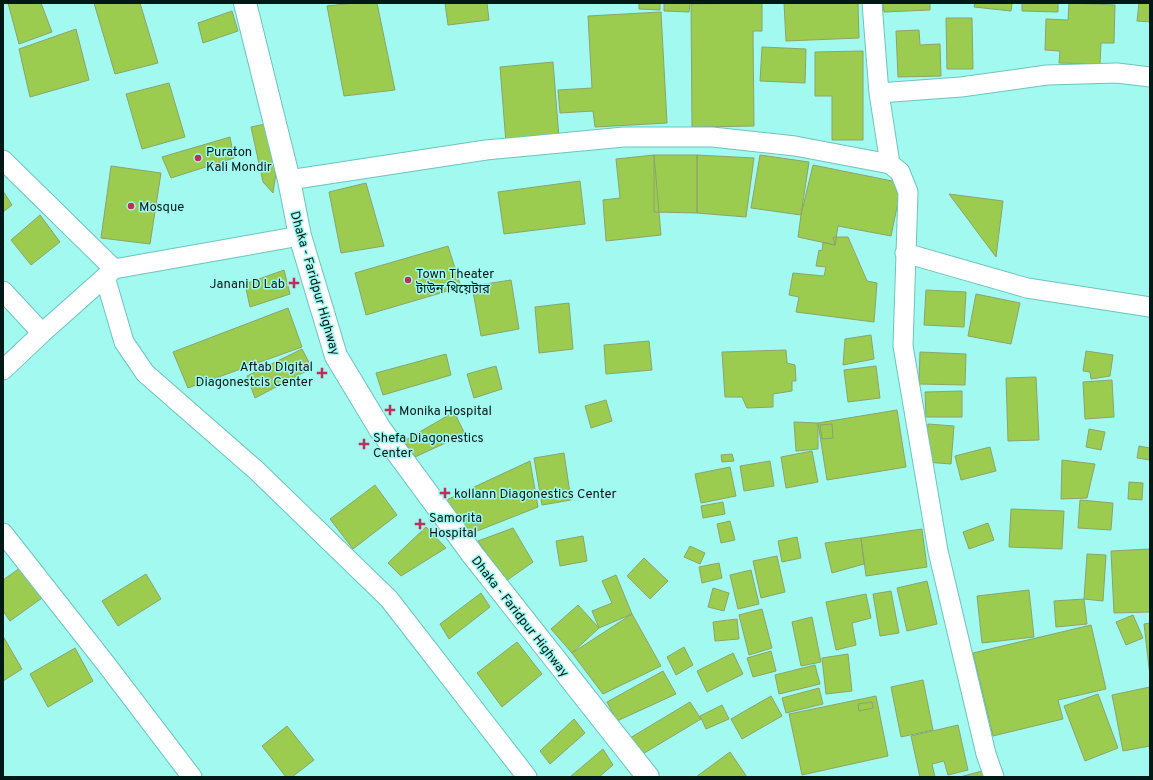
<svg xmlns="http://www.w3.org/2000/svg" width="1153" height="780" font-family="Overpass,'Noto Sans Bengali',sans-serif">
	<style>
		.building { fill: #9bcc50; stroke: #8ba46a }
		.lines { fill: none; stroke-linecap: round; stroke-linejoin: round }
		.minor-casing { stroke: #6dc4bc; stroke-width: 21 }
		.trunk-casing { stroke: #6dc4bc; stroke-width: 24 }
		.minor { stroke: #fff; stroke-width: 19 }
		.trunk { stroke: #fff; stroke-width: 22 }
		.poi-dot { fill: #bd2e59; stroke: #a1f9f0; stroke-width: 1.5 }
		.labels { text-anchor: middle; stroke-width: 3; stroke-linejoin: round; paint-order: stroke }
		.poi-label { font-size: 13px; fill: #001917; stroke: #a1f9f0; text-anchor: start }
		.street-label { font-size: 13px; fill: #001917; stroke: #a1f9f0 }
	</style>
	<rect width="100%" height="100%" fill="#a1f9f0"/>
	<path class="building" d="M8,3H41L52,32L19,44Z
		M94,3H140L158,63L115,74Z
		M354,3H377L395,90L344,96L327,6Z
		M445,3H487L489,20L448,25Z
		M639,3H660V10L639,9Z
		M664,3H690L689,12L664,11Z
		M762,3V31H753L754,126L692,127L691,4Z
		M784,3H858L859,38L786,41Z
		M883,3H930V10L884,12Z
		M975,3H1012L1011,11L974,7Z
		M1022,3H1058V12L1022,11Z
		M1069,3L1115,5L1114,43H1101L1100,64L1059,63L1060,51L1045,50L1046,19L1068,20Z
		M1139,3H1150V22L1137,21Z
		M232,11L238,31L203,43L198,23Z
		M661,12L667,123L595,127L593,111L560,113L558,90L592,88L588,16Z
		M946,18H972L973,69H947Z
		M76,29L89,80L30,97L19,49Z
		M919,30L920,45L940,44L941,76L898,77L896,31Z
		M762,47L806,49L805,83L760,81Z
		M863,51V140H832V96H815V52Z
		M553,62L559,138L506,143L500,67Z
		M169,83L185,137L142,149L126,94Z
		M265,124L276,173L273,193L263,182L251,127Z
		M230,137L234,158L171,178L162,157Z
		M654,155H697V213L654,212Z
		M654,155L661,235L606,241L603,200L620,198L616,159Z
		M697,155L754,158L746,217L697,213Z
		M760,155L809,162L801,215L751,208Z
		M813,165L902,183L891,236L838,226L835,245L798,237L801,215Z
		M111,166L161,173L150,244L101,238Z
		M580,181L585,224L504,234L498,192Z
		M366,183L384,246L341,253L329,192Z
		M3,191L12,205L3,212Z
		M949,194L1003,201L996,257Z
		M40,215L60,242L31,265L11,240Z
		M833,237H848L867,281L877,283L874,322L796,312L799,297L789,295L793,273L824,276L826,267L816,266L819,250L822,251L823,242L835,245Z
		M448,246L461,287L366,315L355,273Z
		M284,270L290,294L250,307L245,284Z
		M511,280L519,329L481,336L472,286Z
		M926,290L966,292L964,327L924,325Z
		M976,294L1020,303L1011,344L968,336Z
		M569,303L573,349L539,353L535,307Z
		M288,308L302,347L188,388L173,352Z
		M871,335L874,359L843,365L845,339Z
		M649,341L652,370L606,374L604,345Z
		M302,349L312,368L255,398L247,376Z
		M786,350L787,363L795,365L796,381H792V391L773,394V407L747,408L742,397H725L722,352Z
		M1086,351L1113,355L1110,376L1091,379L1090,372L1083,371Z
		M920,352L966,354L965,385L919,384Z
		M446,354L451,375L383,395L376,373Z
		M496,366L502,389L474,398L467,374Z
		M876,366L880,398L848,402L844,370Z
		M1036,377L1039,440L1008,441L1006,378Z
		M1112,380L1114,417L1085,419L1083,382Z
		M962,391V417H926L925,392Z
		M606,400L612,421L591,428L585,406Z
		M897,410L906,467L827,480L818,423Z
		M454,412L465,434L415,457L404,441Z
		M794,422L818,423V449L796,451Z
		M832,424L833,438L822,439L820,425Z
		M928,424L954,426L951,464L925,462Z
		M1089,429L1105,432L1101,450L1086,447Z
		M1139,446L1150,448V460L1137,458Z
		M990,447L996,471L961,480L955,456Z
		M812,451L818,482L786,488L781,457Z
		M564,453L571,500L542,505L534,458Z
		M732,454L734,461L722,462L721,455Z
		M1062,460L1095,464L1087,498L1061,499Z
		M530,461L538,507L467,535L442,502Z
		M770,461L774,486L744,491L740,466Z
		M730,467L736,496L701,503L695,474Z
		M1129,482L1143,483L1142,500L1128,499Z
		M375,485L397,515L353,549L330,519Z
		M1080,500L1113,503L1111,530L1078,528Z
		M723,502L725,514L703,518L701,506Z
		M1011,509L1064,511L1062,549L1009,547Z
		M730,521L735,540L721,543L717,524Z
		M988,523L994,540L969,549L963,532Z
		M426,527L446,548L401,576L388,563Z
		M513,528L533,562L506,581L478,541Z
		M922,529L927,567L866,576L861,538Z
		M583,536L587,561L560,566L556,541Z
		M797,537L801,558L782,562L778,541Z
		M861,538L864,564L832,573L825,543Z
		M690,546L705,553L700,564L684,557Z
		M1150,549V612L1114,613L1111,551Z
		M1087,554L1106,555L1103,601L1084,599Z
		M777,556L785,592L761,598L753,561Z
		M644,558L668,581L650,599L627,576Z
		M719,563L722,578L702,583L699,567Z
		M20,568L42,598L10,621L3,611V580Z
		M751,570L759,604L738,609L730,575Z
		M146,574L161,599L118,626L102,601Z
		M616,575L632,614L599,628L592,611L612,603L602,581Z
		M927,581L937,624L907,631L897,588Z
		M713,588L729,593L724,611L708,607Z
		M1029,590L1034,637L982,643L977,596Z
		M891,591L899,633L880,636L873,594Z
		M481,593L490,607L449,639L440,624Z
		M866,594L871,618L852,623L856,645L836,650L826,602Z
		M1084,599L1087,624L1056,627L1054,601Z
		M578,605L599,628L572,653L551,629Z
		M762,609L772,648L749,655L739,615Z
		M632,614L661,666L603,694L572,653Z
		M1133,615L1143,638L1126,645L1116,622Z
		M812,617L821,662L801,666L792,622Z
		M737,619L739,639L715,641L713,622Z
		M1150,623V676L1144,624Z
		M1091,625L1106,689L1058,700L1063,719L993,736L973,653Z
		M3,636L22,669L3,681Z
		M517,642L542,674L502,707L477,673Z
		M684,647L693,665L676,675L667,657Z
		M75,648L93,681L48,707L30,674Z
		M771,651L776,671L753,677L747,658Z
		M733,653L743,674L707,692L697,671Z
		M848,654L852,691L826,694L822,658Z
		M815,665L820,684L779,694L775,675Z
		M663,671L676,694L617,721L607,702Z
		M923,680L933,730L901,737L891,687Z
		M1150,687V746L1123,751L1112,695Z
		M819,688L823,704L786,713L782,698Z
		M1098,694L1118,748L1085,761L1064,706Z
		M771,696L782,716L742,739L731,719Z
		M876,696L888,756L802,775L789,714Z
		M690,702L701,719L641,755L630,738Z
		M872,702L873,708L859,711L858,704Z
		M722,705L729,719L706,729L700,716Z
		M574,719L585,733L550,764L540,751Z
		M958,725L968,770L948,775L944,761L932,764L935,777H920L911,736Z
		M287,726L314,760L292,777H286L262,746Z
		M603,749L613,765L599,777H570Z
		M730,752L747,777H696Z
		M982,771L983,777H960Z"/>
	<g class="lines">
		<g class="minor-casing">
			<path id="minor" d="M872,3L879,93L890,164L900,172L908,192L903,346L938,551L986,754L994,777
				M879,93L961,87L1047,75L1117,73L1150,77
				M3,160L114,269
				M289,180L486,150L624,137H712L795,146L890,164
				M905,253L1027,288L1150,307
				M105,277L124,342L145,373L256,470L389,599L527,777
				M3,291L42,333
				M3,370L42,333L114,269L300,236
				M3,533L106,664L192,777"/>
		</g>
		<g class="trunk-casing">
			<path id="trunk" d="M245,3L289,180L300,236L336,356L380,429L473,555L648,777"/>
		</g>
		<use href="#minor" class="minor"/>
		<use href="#trunk" class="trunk"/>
	</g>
	<g class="poi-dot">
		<circle cx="198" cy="158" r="4"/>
		<circle cx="131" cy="206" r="4"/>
		<circle cx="408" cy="280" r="4"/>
		<path d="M292 277h4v4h4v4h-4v4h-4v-4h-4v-4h4z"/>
		<path d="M320 367h4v4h4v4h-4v4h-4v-4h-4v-4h4z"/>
		<path d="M388 404h4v4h4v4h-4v4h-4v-4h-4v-4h4z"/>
		<path d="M362 438h4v4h4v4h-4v4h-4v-4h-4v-4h4z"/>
		<path d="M443 487h4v4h4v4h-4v4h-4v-4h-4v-4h4z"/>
		<path d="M418 518h4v4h4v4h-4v4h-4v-4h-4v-4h4z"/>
	</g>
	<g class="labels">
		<g class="poi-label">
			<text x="206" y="156">Puraton<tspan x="206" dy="15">Kali Mondir</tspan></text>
			<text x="139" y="211">Mosque</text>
			<text x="416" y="278">Town Theater<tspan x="416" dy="15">টাউন থিয়েটার</tspan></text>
			<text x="285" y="288" text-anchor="end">Janani D Lab</text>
			<text x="313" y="371" text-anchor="end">Aftab DIgital<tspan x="313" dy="15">Diagonestcis Center</tspan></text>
			<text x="399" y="415">Monika Hospital</text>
			<text x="373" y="442">Shefa Diagonestics<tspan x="373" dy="15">Center</tspan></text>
			<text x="454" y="498">kollann Diagonestics Center</text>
			<text x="429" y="522">Samorita<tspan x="429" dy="15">Hospital</tspan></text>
		</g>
		<g class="street-label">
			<text transform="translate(316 283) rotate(74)" y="5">Dhaka - Faridpur Highway</text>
			<text transform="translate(521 616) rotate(52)" y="5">Dhaka - Faridpur Highway</text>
		</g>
	</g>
	<rect width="1153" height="780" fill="none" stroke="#001917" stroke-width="8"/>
</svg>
